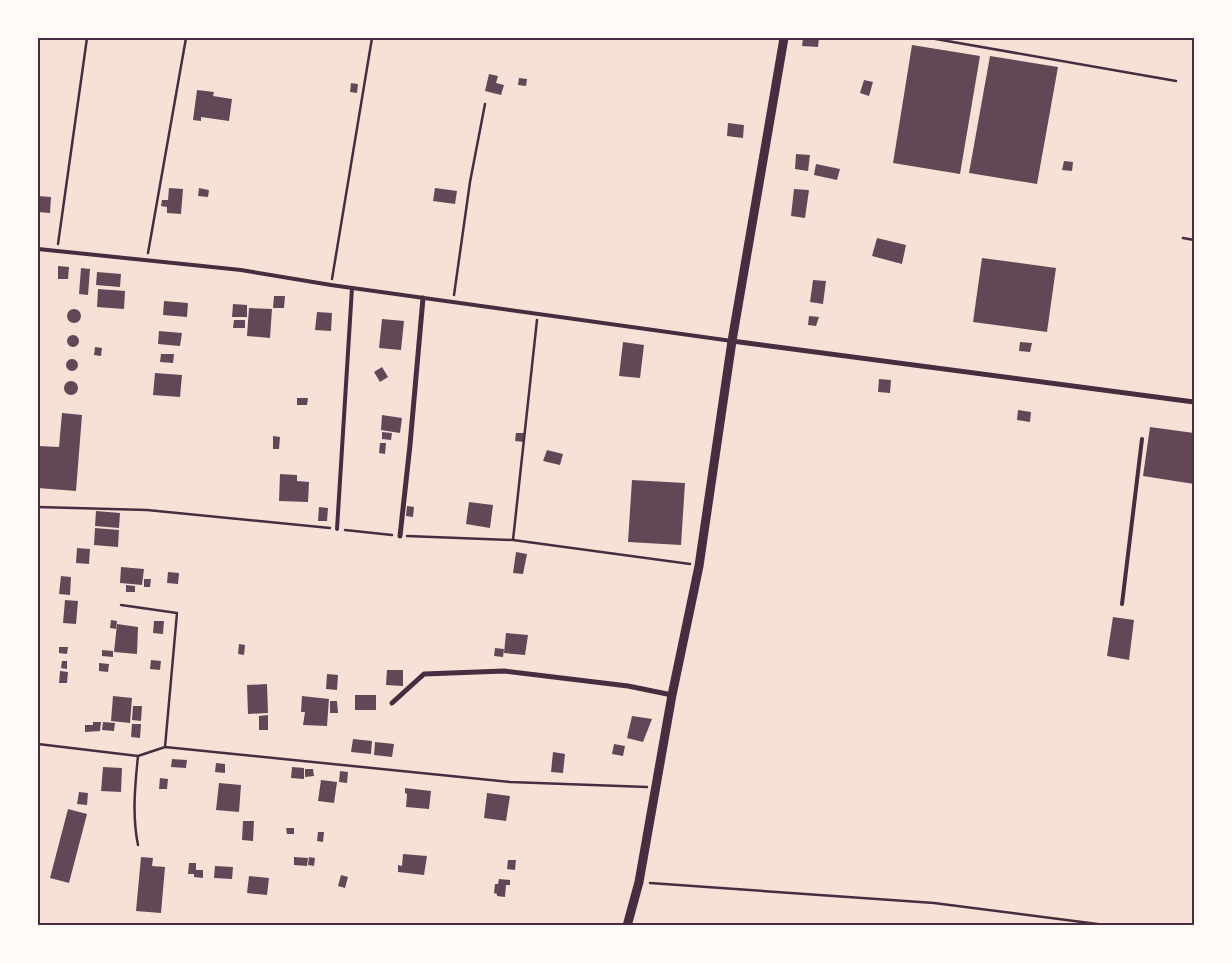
<svg xmlns="http://www.w3.org/2000/svg" width="1232" height="963" font-family="'Noto Sans',sans-serif">
	<style>
		.building { fill: #644757 }
		.lines { fill: none; stroke-linecap: round; stroke-linejoin: round }
		.path { stroke: #4a2c40; stroke-width: 2.5 }
		.service { stroke: #4a2c40; stroke-width: 4 }
		.minor { stroke: #4a2c40; stroke-width: 5 }
		.tertiary { stroke: #4a2c40; stroke-width: 9 }
		.neatline { fill: none; stroke: #4a2c40; stroke-width: 2 }
	</style>
	<rect width="100%" height="100%" fill="#f7e1d7"/>
	<path class="building" d="M803,38H819L818,47L802,46Z
		M912,45L980,56L960,174L893,163Z
		M990,56L1058,67L1037,184L969,173Z
		M489,74L498,76L496,83L504,85L501,95L485,91Z
		M519,78L527,79L526,86L518,85Z
		M864,80L873,82L869,96L860,93Z
		M351,83L358,84L357,93L350,92Z
		M197,90L214,92L213,96L232,99L229,121L201,117V121L193,120Z
		M728,123L744,125L743,138L727,136Z
		M796,154L810,155L808,171L795,169Z
		M1064,161L1073,162L1072,171L1062,170Z
		M816,164L840,169L837,180L814,175Z
		M169,188L183,189L181,214L167,213V207L161,206L162,200H168Z
		M199,188L209,190L208,197L198,196Z
		M435,188L457,191L455,204L433,201Z
		M794,189L809,190L805,218L791,216Z
		M38,196L51,197L50,213L38,212Z
		M877,238L906,245L902,264L872,256Z
		M982,258L1056,268L1047,332L973,322Z
		M58,266L69,267L68,279H58Z
		M81,268L90,269L88,295L79,294Z
		M97,272L121,274L120,287L96,285Z
		M813,280L826,281L823,304L810,302Z
		M98,289L125,291L124,309L97,307Z
		M274,296H285L284,308H273Z
		M164,301L188,303L187,317L163,315Z
		M233,304L247,305V317H232Z
		M249,308L272,309L270,338L247,336Z
		M67 316a7 7 0 1 1 14 0a7 7 0 1 1-14 0Z
		M317,312L332,313L331,331L315,330Z
		M809,316L819,317L816,326L808,325Z
		M382,319L404,321L401,350L379,348Z
		M234,320H245V328H233Z
		M159,331L182,333L180,346L158,344Z
		M67 341a6 6 0 1 1 12 0a6 6 0 1 1-12 0Z
		M623,342L644,345L640,378L619,376Z
		M1020,342L1032,343L1030,352L1019,351Z
		M95,347L102,348L101,356L94,355Z
		M161,354H174L173,363L160,362Z
		M66 365a6 6 0 1 1 12 0a6 6 0 1 1-12 0Z
		M382,367L388,377L380,382L374,372Z
		M155,373L182,375L180,397L153,395Z
		M879,379L891,380L890,393L878,392Z
		M64 388a7 7 0 1 1 14 0a7 7 0 1 1-14 0Z
		M297,398H308L307,405H297Z
		M1018,410L1031,412L1030,422L1017,420Z
		M62,413L82,415L76,491L38,488V446L59,447Z
		M382,415L402,418L400,433L381,430Z
		M1150,427L1194,433V484L1143,476Z
		M382,432L392,433L391,440L382,439Z
		M516,433H525L524,442L515,441Z
		M273,436L280,437L279,449H273Z
		M380,443H386L385,454L379,453Z
		M547,450L563,454L560,465L543,461Z
		M280,474L297,475V481L309,482L308,502L279,501Z
		M632,480L685,483L681,545L628,542Z
		M469,502L493,505L490,528L466,524Z
		M407,506L414,507L413,517L406,516Z
		M319,507L328,508L327,521H318Z
		M96,511L120,513L119,528L95,526Z
		M95,528L119,530L118,547L94,545Z
		M77,548L90,549L89,564L76,563Z
		M516,552L527,554L523,574L513,573Z
		M121,567L144,569L142,585L120,583Z
		M168,572L179,573L178,584L167,583Z
		M61,576L71,577L70,595L59,594Z
		M144,579H151L150,587H144Z
		M126,585L135,586V592H126Z
		M65,600L78,601L76,624L63,623Z
		M1113,617L1134,620L1129,660L1107,656Z
		M111,620L117,621L116,629L110,628Z
		M154,621H164L163,634L153,633Z
		M117,624L138,627L137,654L114,652Z
		M506,633L528,635L525,655L504,653Z
		M239,644L245,645L244,655L238,654Z
		M59,647H68L67,654L59,653Z
		M495,648L504,649L503,657L494,656Z
		M102,650L113,651V657L102,656Z
		M151,660L161,661L160,670L150,669Z
		M62,661H67V669L61,668Z
		M99,663L109,664L108,672L99,671Z
		M387,670H403V686L386,685Z
		M60,671L68,672L67,683H59Z
		M327,674L338,675L337,690L326,689Z
		M267,684L268,713L248,714L247,685Z
		M355,695H376V710H355Z
		M113,696L132,698L130,723L111,721Z
		M302,696L329,699L327,726L303,725L305,712H301Z
		M330,701H337L338,713H330Z
		M133,706H142L141,721L132,720Z
		M268,715V730H259V716Z
		M632,716L652,719L643,742L627,738Z
		M93,722H101L100,731L85,732V725H93Z
		M103,722L115,723L114,731L102,730Z
		M132,724H141L140,738L131,737Z
		M353,739L372,741L371,754L351,752Z
		M375,742L394,744L392,757L374,755Z
		M614,744L625,746L623,756L612,754Z
		M553,752L565,754L563,773L551,772Z
		M172,759L187,760L186,768L171,767Z
		M216,763L225,764V773L215,772Z
		M103,767L122,768L121,792L101,791Z
		M292,767L304,768V779L291,778Z
		M305,769H313L314,776L305,777Z
		M340,771L348,772L347,783L339,782Z
		M160,778L168,779L167,789H159Z
		M321,780L337,782L334,803L318,801Z
		M219,783L241,785L239,812L216,810Z
		M405,788L431,791L429,809L406,807L407,794L405,793Z
		M79,792L88,793L87,805L77,804Z
		M487,793L510,796L506,821L484,818Z
		M68,809L87,814L69,883L50,878Z
		M243,821H254L253,841L242,840Z
		M286,828H294V834H287Z
		M318,832H324L323,842L317,841Z
		M403,854L427,856L424,875L398,872V865L402,866Z
		M141,857L153,858L152,866L165,867L161,913L136,911Z
		M294,857L308,858L307,866L294,865Z
		M309,857L315,858L314,866L308,865Z
		M508,860H516L515,870L507,869Z
		M189,863H196V870H203V878L194,877V874H188Z
		M215,866L233,867L232,879L214,878Z
		M341,875L348,877L345,888L338,886Z
		M249,876L269,878L267,895L247,893Z
		M499,879L510,880V885H506L505,897L497,896V894L494,893L495,884H498Z"/>
	<g class="lines">
		<path class="path" d="M930,38L1176,81
			M1183,238L1194,240
			M58,244L87,38
			M148,253L186,38
			M332,279L372,38
			M454,295L470,182L485,104
			M38,507L147,510L330,528
			M345,530L392,535
			M407,536L513,540L690,564
			M513,540L537,320
			M121,605L177,613L165,747
			M38,744L138,756L165,747L510,782L647,787
			M138,845C132,816 135,785 138,756
			M650,883L934,903L1113,926"/>
		<path class="service" d="M38,249L241,270L331,285L732,341
			M337,529L352,288
			M1122,604L1142,439"/>
		<path class="minor" d="M732,341L1194,402
			M400,536L410,445L423,298
			M392,703L424,674L504,671L628,686L672,695"/>
		<path class="tertiary" d="M627,926L639,882L672,695L699,566L732,341L784,38"/>
	</g>
	<rect width="1232" height="963" fill="none" stroke="#fffaf5" stroke-width="78"/>
	<rect x="39" y="39" width="1154" height="885" class="neatline"/>
</svg>
